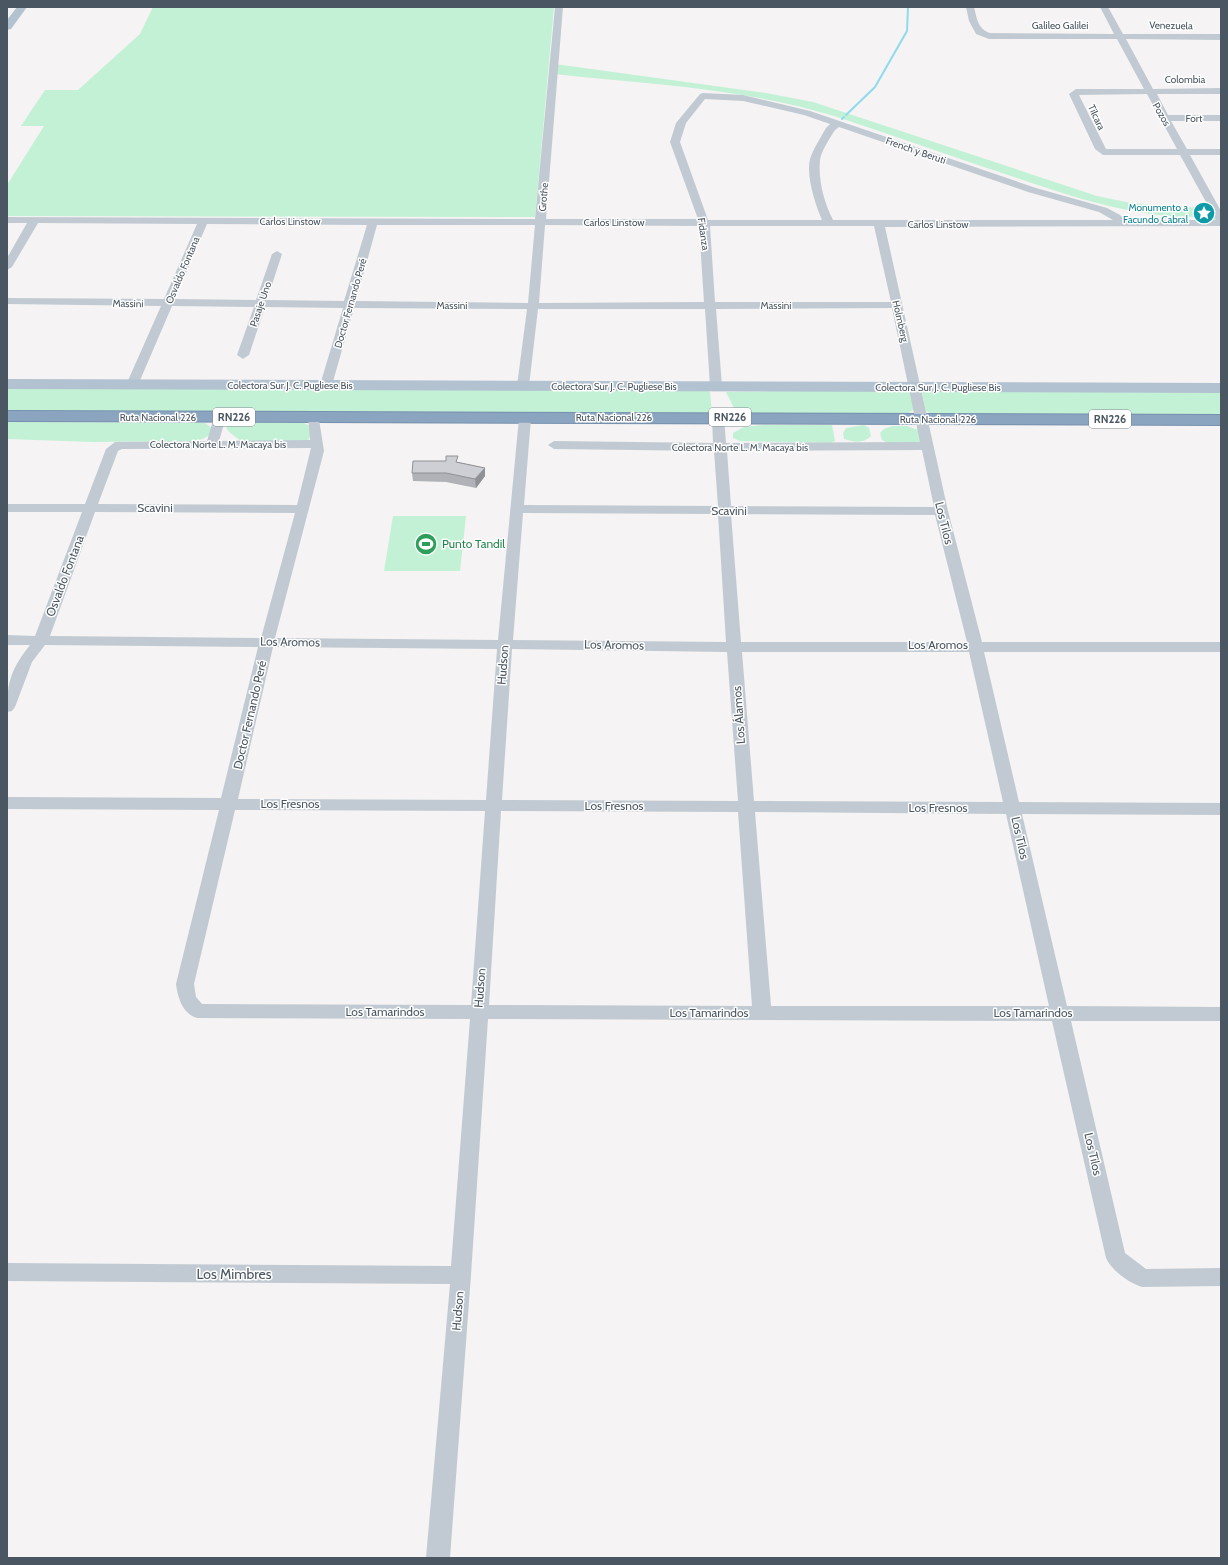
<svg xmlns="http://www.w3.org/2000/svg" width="1228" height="1565" font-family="Cabin,sans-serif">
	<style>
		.green { fill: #c3f1d5 }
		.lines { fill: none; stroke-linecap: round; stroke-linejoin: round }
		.stream { stroke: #90daee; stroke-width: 2 }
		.highway-casing { stroke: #7690ad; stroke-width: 2 }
		.minor { fill: #c1cad2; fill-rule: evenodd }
		.major { fill: #b3c2d1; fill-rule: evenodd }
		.highway { fill: #8ba5c1; fill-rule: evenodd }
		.wall { fill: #b0b2b7 }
		.shaded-wall { fill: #909195 }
		.building { fill: #cdcfd5; stroke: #909195 }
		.labels { text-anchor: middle; stroke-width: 3; stroke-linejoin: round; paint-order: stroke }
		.far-street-label { font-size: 10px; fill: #4a5661; stroke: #fff }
		.far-culture-label { font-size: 10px; fill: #0d838f; stroke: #fff; text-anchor: end }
		.shield { fill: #fff; stroke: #808990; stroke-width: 1 }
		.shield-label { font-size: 11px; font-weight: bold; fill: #4a5661 }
		.street-label { font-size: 12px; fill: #4a5661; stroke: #fff }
		.leisure-label { font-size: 12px; fill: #27864d; stroke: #fff; text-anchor: start }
		.near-street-label { font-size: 14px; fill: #4a5661; stroke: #fff }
	</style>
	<rect width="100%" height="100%" fill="#f5f3f3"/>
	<path class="green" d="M153,7H554L535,217L7,216V185L44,126H21L45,90H78L140,34Z
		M555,64L766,93L813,102L1097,196L1131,203L1212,209L1219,222L1201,221L1199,217C1136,218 1076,198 1017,178C956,158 895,136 834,116C744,88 647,84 554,74Z
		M7,387L705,390L710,392L712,413H7Z
		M909,390L917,408L908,413L747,414L735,410L726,392Z
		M1221,390V416L932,414L926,411L922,393L923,391Z
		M7,422L205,423L213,429C210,437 203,439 195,441L93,442L7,439Z
		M238,422L304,423L312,427L309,439L307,442L241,441L229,432L226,427Z
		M763,425H832L835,441L831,443L740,441L733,438V433L744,427Z
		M864,425L869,428L871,436C863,444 853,442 844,439L843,433L846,428Z
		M892,426H907L921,431L922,443H888L882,440L880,433L884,429Z
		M393,516H466L460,571H384Z"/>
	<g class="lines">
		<path class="stream" d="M846,115L875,87L907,31L908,7
			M842,119L844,117"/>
		<g class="highway-casing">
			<path id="highway" d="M7,411L1221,415V425L7,421Z"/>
		</g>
		<path class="minor" d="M555,7H563L546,219H698L670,142L676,123L700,94L703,93L743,95L810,111L1036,188L1107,208L1120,215L1125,220H1216L1180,155H1103L1095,149L1069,94L1076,89H1144L1117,39H989L976,34L969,21L966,7H974C977,19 978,29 990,33L1114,34L1100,7H1108L1123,34H1221V40L1126,39L1153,89L1221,88V94H1157L1168,115H1221V121H1171L1187,149H1221V155H1190L1221,211V226L885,227L948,511L982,642H1221V652H984L1019,802L1221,803V815L1022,814L1067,1006L1221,1007V1021H1071L1125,1253L1146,1269L1221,1268V1286L1142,1287C1129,1283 1111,1270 1106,1258L1052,1021L488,1019L471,1275L450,1558H426L450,1284L7,1281V1263L451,1266L470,1019L197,1018C182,1013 178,998 176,984L219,810L7,809V797L221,798L258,647L45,645L32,662L15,707L12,711L7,712C7,682 11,669 30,645H7V635L35,636L82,512H7V504H85L106,449L115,442L207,441L214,417L220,413L226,417L219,441L310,440L308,416L314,412L318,413L324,451L275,638L498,640L519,418L521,415L525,414L531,418L524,505L718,506L714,451L554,449L548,445L554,441L713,443L712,417L718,413L724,417L726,443L920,442L892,308L716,309L722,386L716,390L710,386L705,309H538L529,386L523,390L517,386L527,309L354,308L332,385L326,389L320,385L343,308L265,307L249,355L243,359L237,355L254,307L172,306L138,385L132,389L126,385L161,306L7,304V298L164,299L197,224L38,223L12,267L7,270V258L27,223H7V217L535,219ZM1147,94L1177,149H1106L1079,95ZM705,99L743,101L804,115L830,124L826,128C821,137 813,149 810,159C806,176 815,204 822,220H708L680,142L686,123ZM839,127L1028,192L1099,212L1113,220H833C824,202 818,181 820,160C821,151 830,138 835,130ZM207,224L367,225L344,301L267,300L282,254L277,251L272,254L256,300L175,299ZM377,225H535L528,303L356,301ZM545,225L699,226L704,302L539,303ZM710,226H874L891,302H715ZM311,448L297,505L98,504L118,451L122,449ZM922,450L934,507L731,506L727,451ZM95,512L295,513L261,638L50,636ZM523,513L718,514L726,642L513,640ZM731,514L935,515L967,642H741ZM273,647L497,649L486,800L238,799ZM512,649L727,652L738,801L502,800ZM742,652H969L1003,802L754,801ZM235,810L485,811L471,1005L202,1004L196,997L194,984ZM501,811L738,812L752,1006L489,1005ZM755,812L1006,814L1049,1006H771Z"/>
		<path class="major" d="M17,7H27L11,29L7,30V20Z
			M7,379L1221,383V393L7,389Z"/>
		<use href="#highway" class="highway"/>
	</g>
	<path class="wall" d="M458,462L485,468V476L476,488L446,482L413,481L412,473Z"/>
	<path class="shaded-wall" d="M485,468V476L476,488L475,479Z"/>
	<path class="building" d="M446,456H458L456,462L485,468L475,479L446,473H412L413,461H446Z"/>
	<defs>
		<g id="sight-disc" transform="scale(1.15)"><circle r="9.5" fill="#0f9aa8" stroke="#fff"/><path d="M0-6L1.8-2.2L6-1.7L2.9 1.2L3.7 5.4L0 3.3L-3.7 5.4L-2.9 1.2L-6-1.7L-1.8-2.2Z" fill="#fff"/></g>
		<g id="stadium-disc" transform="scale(1.15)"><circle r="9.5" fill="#2e9e5b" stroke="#fff"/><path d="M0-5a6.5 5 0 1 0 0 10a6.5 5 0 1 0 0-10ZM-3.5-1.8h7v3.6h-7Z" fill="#fff"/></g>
	</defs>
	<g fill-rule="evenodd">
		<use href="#sight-disc" x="1204" y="213"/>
		<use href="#stadium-disc" x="426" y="544"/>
	</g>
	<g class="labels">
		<g class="far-street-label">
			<text x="1060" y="29">Galileo Galilei</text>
			<text transform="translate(1171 25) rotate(1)" y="4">Venezuela</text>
			<text x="1185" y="83">Colombia</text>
			<text transform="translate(1162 114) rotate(60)" y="4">Pozos</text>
			<text transform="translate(1097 117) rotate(65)" y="4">Tilcara</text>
			<text x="1194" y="122">Fort</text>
			<text transform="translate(916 150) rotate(19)" y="4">French y Beruti</text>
			<text transform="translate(543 197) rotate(-85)" y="4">Grothe</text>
			<text x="290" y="225">Carlos Linstow</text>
			<text x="614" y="226">Carlos Linstow</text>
			<text x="938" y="228">Carlos Linstow</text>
			<text transform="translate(704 234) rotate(82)" y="4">Fidanza</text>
			<text transform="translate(182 270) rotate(-67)" y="4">Osvaldo Fontana</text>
			<text transform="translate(128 303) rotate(1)" y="4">Massini</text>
			<text transform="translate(350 303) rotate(-74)" y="4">Doctor Fernando Peré</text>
			<text transform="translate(260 304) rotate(-71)" y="4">Pasaje Uno</text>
			<text x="452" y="309">Massini</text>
			<text x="776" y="309">Massini</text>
			<text transform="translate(901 321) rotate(77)" y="4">Holmberg</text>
			<text x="290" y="389">Colectora Sur J. C. Pugliese Bis</text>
			<text x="614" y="390">Colectora Sur J. C. Pugliese Bis</text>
			<text x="938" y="391">Colectora Sur J. C. Pugliese Bis</text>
			<text x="158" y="421">Ruta Nacional 226</text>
			<text x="614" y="421">Ruta Nacional 226</text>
			<text x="938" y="423">Ruta Nacional 226</text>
			<text x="218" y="448">Colectora Norte L. M. Macaya bis</text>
			<text x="740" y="451">Colectora Norte L. M. Macaya bis</text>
		</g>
		<g class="far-culture-label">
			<text x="1188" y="211">Monumento a<tspan x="1188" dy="12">Facundo Cabral</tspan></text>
		</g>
		<g class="shield">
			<rect x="213" y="408" width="42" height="18" rx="3"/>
			<rect x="709" y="408" width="42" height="18" rx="3"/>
			<rect x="1089" y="410" width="42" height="18" rx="3"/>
		</g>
		<g class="shield-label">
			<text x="234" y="421">RN226</text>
			<text x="730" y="421">RN226</text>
			<text x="1110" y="423">RN226</text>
		</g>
		<g class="street-label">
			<text x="155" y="512">Scavini</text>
			<text x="729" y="515">Scavini</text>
			<text transform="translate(944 523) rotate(76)" y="4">Los Tilos</text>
			<text transform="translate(65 576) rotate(-69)" y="4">Osvaldo Fontana</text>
			<text transform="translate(290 642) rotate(1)" y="4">Los Aromos</text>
			<text transform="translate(614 645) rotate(1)" y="4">Los Aromos</text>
			<text x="938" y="649">Los Aromos</text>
			<text transform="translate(503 665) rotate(-86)" y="4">Hudson</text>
			<text transform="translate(250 715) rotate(-77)" y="4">Doctor Fernando Peré</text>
			<text transform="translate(739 715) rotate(-94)" y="4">Los Álamos</text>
			<text x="290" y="808">Los Fresnos</text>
			<text x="614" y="810">Los Fresnos</text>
			<text x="938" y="812">Los Fresnos</text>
			<text transform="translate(1020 838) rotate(77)" y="4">Los Tilos</text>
			<text transform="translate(480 988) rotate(-86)" y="4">Hudson</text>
			<text x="385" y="1016">Los Tamarindos</text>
			<text x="709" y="1017">Los Tamarindos</text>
			<text x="1033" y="1017">Los Tamarindos</text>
			<text transform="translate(1093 1154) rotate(77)" y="4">Los Tilos</text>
			<text transform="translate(458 1311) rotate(-85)" y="4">Hudson</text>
		</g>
		<g class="leisure-label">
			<text x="442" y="548">Punto Tandil</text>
		</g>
		<g class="near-street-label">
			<text x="234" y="1279">Los Mimbres</text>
		</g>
	</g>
	<rect width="1228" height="1565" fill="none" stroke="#4a5661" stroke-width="16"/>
</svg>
